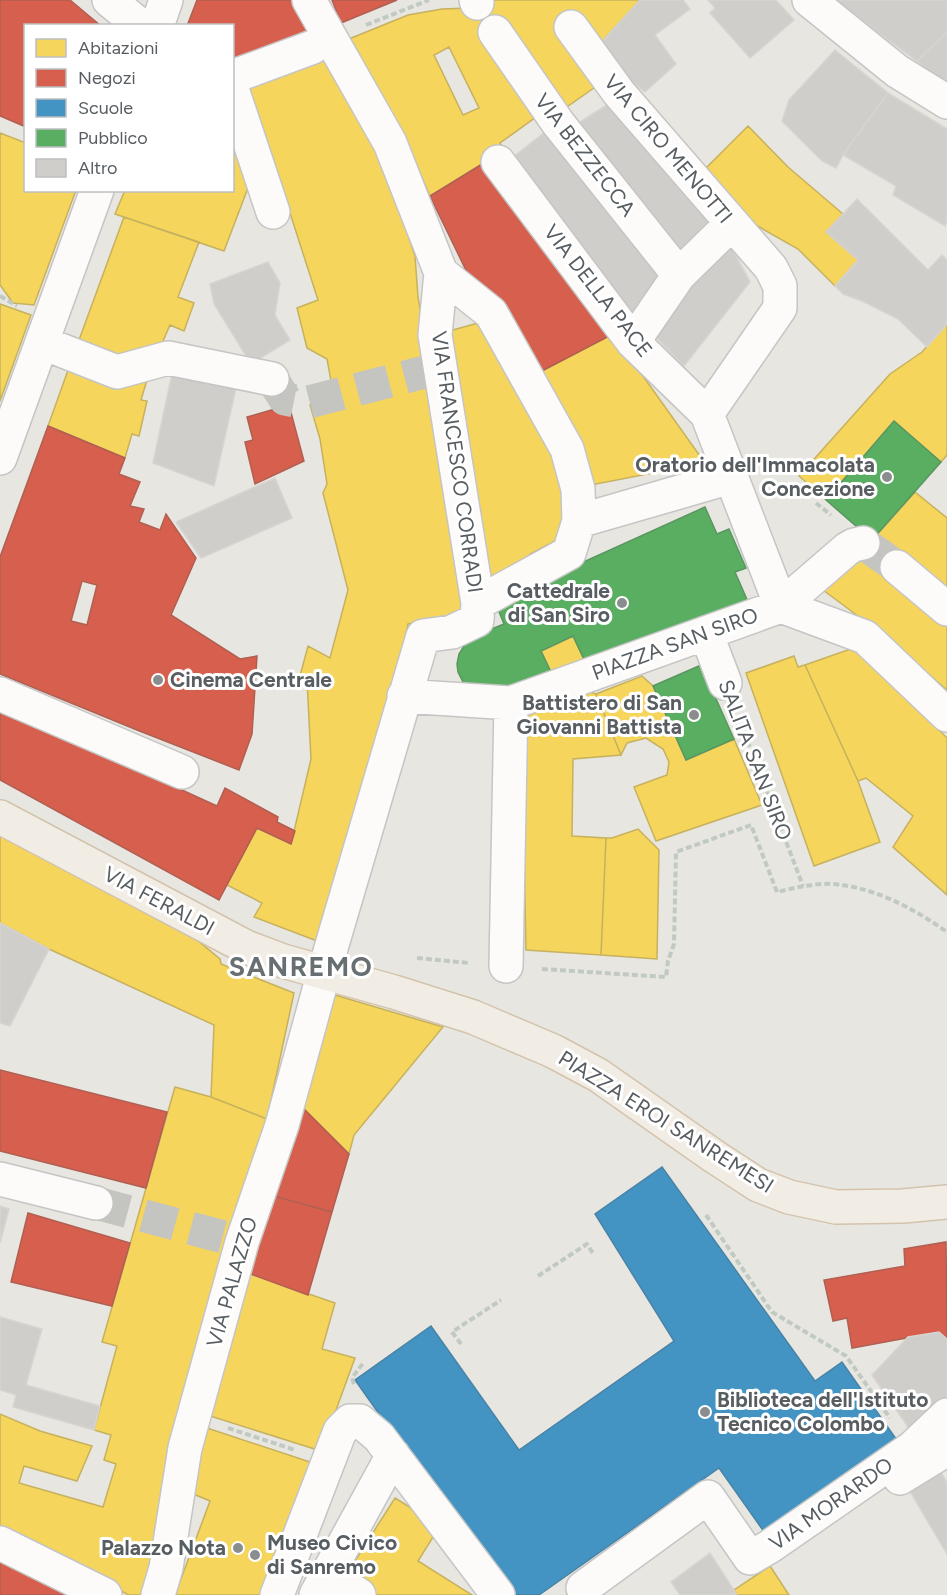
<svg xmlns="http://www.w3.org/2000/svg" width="947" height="1595" font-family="Figtree,sans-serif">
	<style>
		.homes { fill: #f6d55c; stroke: #c6b15e; stroke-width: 1.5; fill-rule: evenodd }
		.shops { fill: #d6604d; stroke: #b05f53; stroke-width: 1.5; fill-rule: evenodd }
		.schools { fill: #4393c3; stroke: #4983a6; stroke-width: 1.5 }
		.public { fill: #5aae61; stroke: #599661; stroke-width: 1.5 }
		.building { fill: #d0cecb; stroke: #d8d4d0; stroke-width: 1.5 }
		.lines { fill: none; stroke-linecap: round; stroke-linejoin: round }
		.minor-tunnel { stroke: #c4c4c0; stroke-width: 33; stroke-dasharray: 33 16; stroke-linecap: butt }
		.minor-casing { stroke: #c4c5c4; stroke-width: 36 }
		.major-casing { stroke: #d3c3ac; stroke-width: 36 }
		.path { stroke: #c1c9c3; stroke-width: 4; stroke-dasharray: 6 3; stroke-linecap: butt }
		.minor { stroke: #fcfbfa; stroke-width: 33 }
		.major { stroke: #f1ede4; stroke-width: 33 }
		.poi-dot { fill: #8a8d8d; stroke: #fff; stroke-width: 2 }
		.labels { text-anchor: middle; stroke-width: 6; stroke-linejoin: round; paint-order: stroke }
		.street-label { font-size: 21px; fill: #575d61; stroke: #fff }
		.poi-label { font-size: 21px; font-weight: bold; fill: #575d61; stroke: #fff; text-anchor: end }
		.district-label { font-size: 27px; font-weight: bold; letter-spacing: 1.5px; fill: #686f73; stroke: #fff }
	</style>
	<rect width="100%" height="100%" fill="#e8e6e0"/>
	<path class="homes" d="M491,0H640L595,49L601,83L561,111L539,115L500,143L502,146L487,161L430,196L418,169L349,39L408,15L442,9L469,8ZM449,47L479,108L463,115L434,55Z
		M322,52L375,147L393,190L415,256L418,297L466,588L460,617L408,624L379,759L317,941L254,917L262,903L227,885L257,828L291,844L311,759L307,680L300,676L308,646L330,658L348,590L323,493L327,484L320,439L310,405L335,402L327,359L307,348L297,308L318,300L263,129L257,131L239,83Z
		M232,116L251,180L224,251L115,214L125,190H232Z
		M748,126L788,167L843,214L826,232L858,260L835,286L798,249L747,220L701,173Z
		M0,133L26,143V190H76L34,305L13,303L0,285Z
		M124,217L199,242L178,297L194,303L184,331L170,325L157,355L118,367L75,351Z
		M0,304L31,315L0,401Z
		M489,320L557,451L566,505L557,540L530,554L534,564L487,591L442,333Z
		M947,324V455L941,462L894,421L826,500L799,476L890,374L922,352Z
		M613,334L705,463L591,485L538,373Z
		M72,359L150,370L141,400L147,401L139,436L132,434L125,458L48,426Z
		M915,492L947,518V690L874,628L819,587L872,540Z
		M573,636L589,670L557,685L541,651Z
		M856,647L947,738V895L893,847L913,816L866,778L858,781L805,665Z
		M794,656L798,667L805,665L858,781L880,842L814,866L746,673Z
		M642,676L653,686L686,760L734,739L762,805L656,841L634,787L667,775L669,762L663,749L646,738L627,743L621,755L596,694Z
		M569,684L596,694L621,755L573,759L572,836L606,838L601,955L526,950L522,751L532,698Z
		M638,829L659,850L657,959L601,955L606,838H612Z
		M0,835L192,936L220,959L221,964L294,993L267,1119L211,1097L214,1025L49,949L0,923Z
		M328,993L443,1027L354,1135L349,1154L297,1102Z
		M175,1087L211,1097L267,1119L148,1595H129L0,1531V1414L40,1431L92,1446L77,1481L24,1466L19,1483L103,1507L116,1464L104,1460L111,1435L94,1430L117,1346L102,1342Z
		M248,1273L335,1303L322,1349L355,1358L321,1451L207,1415Z
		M204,1427L316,1464L265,1595H175L210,1501L186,1491Z
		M395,1498L440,1526L418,1561L472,1595H377L346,1575Z
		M770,1566L789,1595H737L734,1590Z"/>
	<path class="shops" d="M0,0H70L101,26H26V127L0,116Z
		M197,0H298L315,36L232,66V26H187Z
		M332,0H397L341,23Z
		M487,161L613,334L538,373L476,291L430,196Z
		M289,405L304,461L255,484L245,442L253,440L247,417Z
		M48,426L125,458L119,474L140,482L130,506L144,509L139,522L160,530L166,514L196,558L171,615L240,659L257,656L252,734L239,770L137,730L0,674V557ZM82,581L97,585L87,625L71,621Z
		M0,707L217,806L225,788L278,817L277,822L295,831L291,844L257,828L219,900L0,780Z
		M0,1070L167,1112L146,1188L0,1151Z
		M297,1102L349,1154L332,1212L270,1195Z
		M270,1195L332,1212L308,1295L248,1273Z
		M28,1213L130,1243L112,1306L11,1282Z
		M946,1242L947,1339L939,1332L852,1348L847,1318L833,1321L824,1280L905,1266L904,1249Z
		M0,1556L84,1595H0Z"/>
	<path class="schools" d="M662,1167L815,1381L842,1362L899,1443L767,1536L719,1468L539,1595H507L355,1380L431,1326L519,1450L674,1341L595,1214Z"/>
	<path class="public" d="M894,421L941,462L872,540L826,500Z
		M705,507L717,534L729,529L746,568L735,572L749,604L589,670L573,636L541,651L551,672L481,697L466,688L458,672L457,664L459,654L469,638L504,624L495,602Z
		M701,665L734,739L686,760L653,686Z"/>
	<path class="building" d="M640,0H683L690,9L655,35L676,64L645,92L600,57L595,49Z
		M708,0H776L794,20L750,58L710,13L715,8Z
		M834,0H947V32L917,61Z
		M947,32V83L932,74L917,61Z
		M835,50L888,93L843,155L836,168L822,161L782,121L789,100Z
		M888,93L947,129V221L945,226L893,195L896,186L843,155Z
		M616,99L723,229L683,268L572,127Z
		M550,128L671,281L637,327L508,161Z
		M857,199L928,270L942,255L947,260V324L927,347L898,319L862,301L843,294L835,286L858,260L826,232Z
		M724,233L750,282L684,366L649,330Z
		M268,262L280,283L275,315L290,340L251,364L214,304L210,284Z
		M174,364L238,379L214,486L153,463Z
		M275,478L292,518L201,558L176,522Z
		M0,923L49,949L10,1026L0,1023Z
		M0,1206L9,1209L0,1243Z
		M0,1317L42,1329L26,1385L100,1406L94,1430L13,1407L16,1395L0,1390Z
		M939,1332L947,1339V1399L913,1434L872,1375L908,1337Z
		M938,1466L947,1483V1554L905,1483Z
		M710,1553L737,1595H680L671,1582Z"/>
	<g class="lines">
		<path class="minor-tunnel" d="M272,379L285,399L305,403L440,368
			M863,543L897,567
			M96,1203L242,1242"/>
		<g class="minor-casing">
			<path id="minor" d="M109,0L141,26
				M476,0L477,3
				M809,0L897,71L947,102
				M157,26L166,0
				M571,27L619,93L771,268L780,286V308L707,414
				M495,32L558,123L679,275
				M232,77L313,47
				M232,89L273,212
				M441,273L491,313L567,449L578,489L579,521L569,553L478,603
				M633,342L679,275L731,224
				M43,343L117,372L168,358L272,379
				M0,458L97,190
				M579,521L731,477
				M863,543L854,545L847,549L781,606L865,637L947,715
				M897,567L947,609
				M706,633L725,683
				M0,694L182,772
				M404,696L511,703L781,606L707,414L633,342L498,162
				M506,966L511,703
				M0,1179L96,1203
				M900,1478L947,1449
				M0,1543L105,1595
				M340,1583L359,1595
				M583,1588L708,1497L750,1558L769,1547L912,1448L947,1415
				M158,1595L166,1568L185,1448L242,1242L282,1125L324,972L423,636L452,632L477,620L478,603L435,335L441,273L390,143L309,0
				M277,1595L340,1431L350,1421H360L379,1437L498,1595
				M316,1595L393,1455"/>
		</g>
		<g class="major-casing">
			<path id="major" d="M0,817L246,947L283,961L394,992L473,1017L553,1051L598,1075L715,1157L758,1185L789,1197L836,1207L903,1206L947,1202"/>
		</g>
		<path class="path" d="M366,25L429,0
			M0,296L17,306
			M816,503L831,515
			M738,716L803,886
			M417,958L469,963
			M542,969L666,977L668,961L674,944L676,852L751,825L777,892C794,888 814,883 832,884C874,887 913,908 947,932
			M706,1215L772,1312L846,1356L890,1418
			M538,1276L587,1244L594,1255
			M461,1344L452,1332L501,1300
			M354,1384L352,1378L364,1362
			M228,1428L295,1450"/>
		<use href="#minor" class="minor"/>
		<use href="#major" class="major"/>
	</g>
	<g class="poi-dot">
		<circle cx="887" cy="477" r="6"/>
		<circle cx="622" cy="603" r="6"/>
		<circle cx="158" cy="680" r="6"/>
		<circle cx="694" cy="715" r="6"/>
		<circle cx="705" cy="1412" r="6"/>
		<circle cx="238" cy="1548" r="6"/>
		<circle cx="255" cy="1555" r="6"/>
	</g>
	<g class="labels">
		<g class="street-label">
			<text transform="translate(668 149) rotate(50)" y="7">VIA CIRO MENOTTI</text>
			<text transform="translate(585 155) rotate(52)" y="7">VIA BEZZECCA</text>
			<text transform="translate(598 291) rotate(52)" y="7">VIA DELLA PACE</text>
			<text transform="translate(457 462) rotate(82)" y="7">VIA FRANCESCO CORRADI</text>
			<text transform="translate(675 644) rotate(-20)" y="7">PIAZZA SAN SIRO</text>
			<text transform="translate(755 760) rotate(69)" y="7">SALITA SAN SIRO</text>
			<text transform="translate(159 901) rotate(28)" y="7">VIA FERALDI</text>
			<text transform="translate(666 1122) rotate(32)" y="7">PIAZZA EROI SANREMESI</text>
			<text transform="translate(232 1282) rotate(-74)" y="7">VIA PALAZZO</text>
			<text transform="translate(831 1504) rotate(-35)" y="7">VIA MORARDO</text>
		</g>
		<g class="poi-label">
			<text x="875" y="472">Oratorio dell'Immacolata<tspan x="875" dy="24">Concezione</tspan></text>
			<text x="610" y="598">Cattedrale<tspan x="610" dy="24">di San Siro</tspan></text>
			<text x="170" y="687" text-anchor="start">Cinema Centrale</text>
			<text x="682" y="710">Battistero di San<tspan x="682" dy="24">Giovanni Battista</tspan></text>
			<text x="717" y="1407" text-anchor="start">Biblioteca dell'Istituto<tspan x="717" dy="24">Tecnico Colombo</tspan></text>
			<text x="267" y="1550" text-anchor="start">Museo Civico<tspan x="267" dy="24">di Sanremo</tspan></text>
			<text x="226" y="1555">Palazzo Nota</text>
		</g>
		<g class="district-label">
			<text x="301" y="976">SANREMO</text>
		</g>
	</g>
	<rect x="24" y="24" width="210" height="168" fill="#ffffff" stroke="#bcbec0" stroke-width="1.5"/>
	<rect x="36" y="39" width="30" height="18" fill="#f6d55c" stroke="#bcbec0" stroke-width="1.5"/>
	<text x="78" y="54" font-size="18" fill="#575d61">Abitazioni</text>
	<rect x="36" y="69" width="30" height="18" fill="#d6604d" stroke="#bcbec0" stroke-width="1.5"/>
	<text x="78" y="84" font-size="18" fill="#575d61">Negozi</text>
	<rect x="36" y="99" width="30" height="18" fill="#4393c3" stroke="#bcbec0" stroke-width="1.5"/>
	<text x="78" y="114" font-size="18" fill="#575d61">Scuole</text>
	<rect x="36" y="129" width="30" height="18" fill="#5aae61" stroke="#bcbec0" stroke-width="1.5"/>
	<text x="78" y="144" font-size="18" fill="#575d61">Pubblico</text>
	<rect x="36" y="159" width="30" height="18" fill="#d0cecb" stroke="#bcbec0" stroke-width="1.5"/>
	<text x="78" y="174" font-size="18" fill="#575d61">Altro</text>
</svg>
